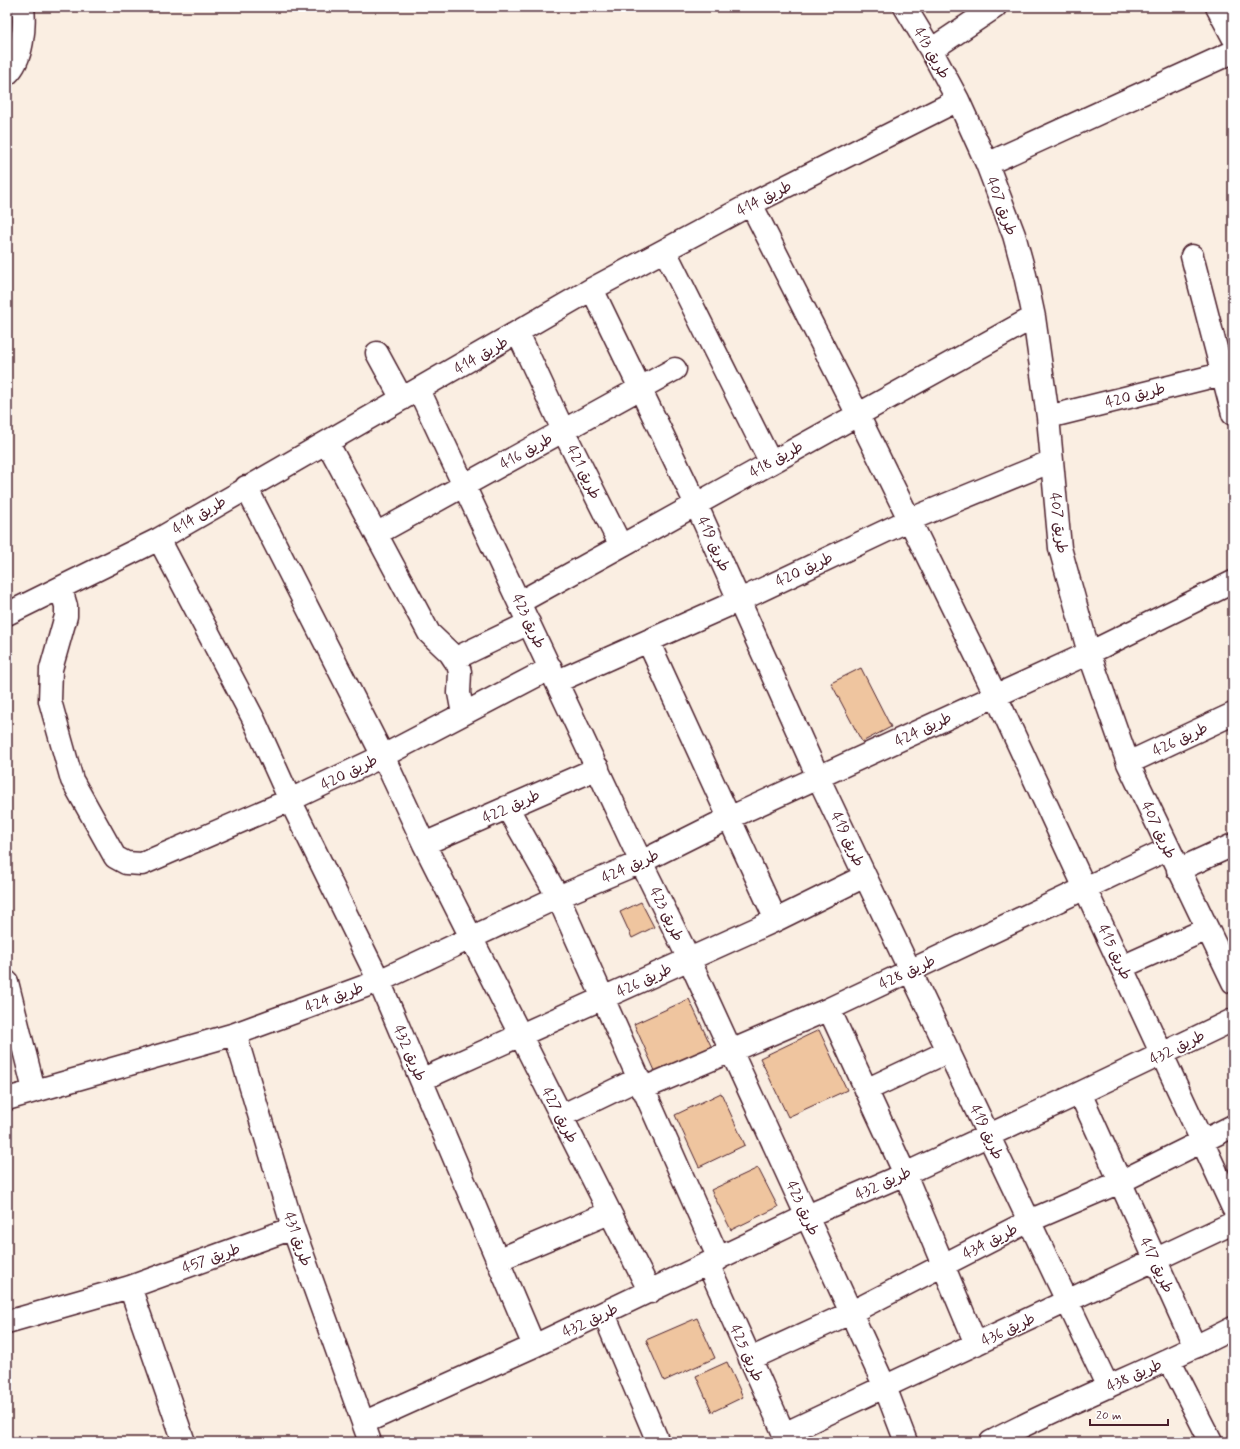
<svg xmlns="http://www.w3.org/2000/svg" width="1240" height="1449" font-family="Mynerve,'Playpen Sans Arabic',sans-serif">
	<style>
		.building { fill: #efc59f; stroke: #4a1f2b }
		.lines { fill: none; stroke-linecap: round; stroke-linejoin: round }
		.minor-casing { stroke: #4a1f2b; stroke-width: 25 }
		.minor { stroke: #fff; stroke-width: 22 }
		.labels { text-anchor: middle; stroke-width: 3; stroke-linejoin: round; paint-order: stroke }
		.street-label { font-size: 15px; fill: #4a1f2b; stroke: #fff }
	</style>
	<rect width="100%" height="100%" fill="#faeee2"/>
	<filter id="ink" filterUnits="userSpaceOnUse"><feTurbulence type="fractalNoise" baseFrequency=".025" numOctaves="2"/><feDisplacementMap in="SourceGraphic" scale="8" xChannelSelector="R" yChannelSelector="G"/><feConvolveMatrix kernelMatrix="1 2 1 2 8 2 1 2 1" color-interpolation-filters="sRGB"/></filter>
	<g filter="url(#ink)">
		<path class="building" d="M861,668L891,727L862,742L831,683Z
			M641,902L654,927L632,938L620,912Z
			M689,999L712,1048L656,1073L634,1024Z
			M819,1030L847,1090L788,1117L760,1058Z
			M721,1093L745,1145L699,1167L675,1115Z
			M758,1168L778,1207L731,1230L711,1190Z
			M697,1318L715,1358L664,1381L646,1340Z
			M727,1362L743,1397L712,1412L696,1376Z"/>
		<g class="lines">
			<g class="minor-casing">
				<path id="minor" d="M905,7L931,50L958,100L987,164L1014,235L1025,275L1034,317L1048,417L1060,548L1089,653L1128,763L1233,982
					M1217,7L1233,37
					M931,50L995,7
					M7,74C23,60 25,26 23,7
					M987,164L1233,52
					M751,204L858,415L996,696L1233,1208
					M665,251L771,463
					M1192,256L1233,414
					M592,289L696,504L818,777L1108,1387
					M518,333L563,430L621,546
					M377,353L402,399
					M419,390L641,862L689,959L885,1387L906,1442
					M1048,417L1222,374
					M327,442L429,633L450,653L458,665L460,672L459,693L463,714
					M246,487L383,756L424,844L650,1292
					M376,534L675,369
					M159,539L253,718L290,800L379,981L534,1346
					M61,589L66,606V616L51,669L50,701L72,780L115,857L126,863L142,864L290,800L383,756L551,668
					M520,602L1034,317
					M7,614L159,539L592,289L751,204L958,100
					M648,641L776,920
					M454,659L529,623
					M558,681L740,600L909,520L1052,461
					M1128,763L1233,714
					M507,807L558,897L719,1259
					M424,844L598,768
					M1178,870L1233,845
					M1122,967L1207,929
					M7,982L34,1090
					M829,1009L905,1174L976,1344
					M235,1034L293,1228L370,1442
					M421,1080L776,920L865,876
					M642,1089L829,1009L1168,849
					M866,1090L949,1051
					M1080,1093L1195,1347
					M7,1099L235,1034L379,981L558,897L641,862L729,818L1089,653L1233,582
					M561,1116L638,1079
					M498,1260L609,1213
					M708,1264L784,1434L785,1442
					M130,1287L184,1442
					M604,1314L658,1442
					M7,1322L130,1287L293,1228
					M750,1359L850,1313L1029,1221L1120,1182L1233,1126
					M1169,1359L1211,1442
					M363,1423L534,1346L807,1216L905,1174L1080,1093L1233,1020
					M784,1434L1233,1223
					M991,1442C1070,1400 1154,1369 1233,1328"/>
			</g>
			<use href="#minor" class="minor"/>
		</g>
	</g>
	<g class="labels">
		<g class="street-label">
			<text transform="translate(932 53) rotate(60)" y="5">طريق 413</text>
			<text transform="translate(764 198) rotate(-27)" y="5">طريق 414</text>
			<text transform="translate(1002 206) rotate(70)" y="5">طريق 407</text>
			<text transform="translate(481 355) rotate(-30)" y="5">طريق 414</text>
			<text transform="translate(1135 395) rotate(-14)" y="5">طريق 420</text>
			<text transform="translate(526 451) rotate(-29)" y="5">طريق 416</text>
			<text transform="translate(776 459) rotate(-29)" y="5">طريق 418</text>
			<text transform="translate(584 472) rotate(64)" y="5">طريق 421</text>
			<text transform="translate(199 515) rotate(-31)" y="5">طريق 414</text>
			<text transform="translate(1059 523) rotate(83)" y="5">طريق 407</text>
			<text transform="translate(714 544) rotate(66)" y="5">طريق 419</text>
			<text transform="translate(804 569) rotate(-25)" y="5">طريق 420</text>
			<text transform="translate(529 621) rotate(65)" y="5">طريق 423</text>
			<text transform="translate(923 729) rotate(-25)" y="5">طريق 424</text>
			<text transform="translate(1180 739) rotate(-25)" y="5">طريق 426</text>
			<text transform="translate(349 772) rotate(-26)" y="5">طريق 420</text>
			<text transform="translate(511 806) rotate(-24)" y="5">طريق 422</text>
			<text transform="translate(1159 830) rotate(65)" y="5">طريق 407</text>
			<text transform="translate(848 839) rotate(65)" y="5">طريق 419</text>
			<text transform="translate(630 866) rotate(-24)" y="5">طريق 424</text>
			<text transform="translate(667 914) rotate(64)" y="5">طريق 423</text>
			<text transform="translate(1115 952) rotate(65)" y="5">طريق 415</text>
			<text transform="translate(907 972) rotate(-25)" y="5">طريق 428</text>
			<text transform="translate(644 980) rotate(-25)" y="5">طريق 426</text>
			<text transform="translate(334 997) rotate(-20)" y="5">طريق 424</text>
			<text transform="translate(1177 1047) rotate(-26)" y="5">طريق 432</text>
			<text transform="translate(410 1053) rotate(67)" y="5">طريق 432</text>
			<text transform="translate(560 1115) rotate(63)" y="5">طريق 427</text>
			<text transform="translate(987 1132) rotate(65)" y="5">طريق 419</text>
			<text transform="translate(883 1183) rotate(-24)" y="5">طريق 432</text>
			<text transform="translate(803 1208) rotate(66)" y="5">طريق 423</text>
			<text transform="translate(298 1239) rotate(71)" y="5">طريق 431</text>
			<text transform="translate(990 1241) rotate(-27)" y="5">طريق 434</text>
			<text transform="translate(211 1258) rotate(-20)" y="5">طريق 457</text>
			<text transform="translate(1157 1265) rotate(65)" y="5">طريق 417</text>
			<text transform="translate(590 1320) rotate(-25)" y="5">طريق 432</text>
			<text transform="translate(1008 1329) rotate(-25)" y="5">طريق 436</text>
			<text transform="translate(747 1353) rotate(66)" y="5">طريق 425</text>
			<text transform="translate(1134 1375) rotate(-24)" y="5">طريق 438</text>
		</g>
	</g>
	<rect width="1240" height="1449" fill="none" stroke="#fff" stroke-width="24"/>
	<rect x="12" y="12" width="1216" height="1425" fill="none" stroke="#4a1f2b" stroke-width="1.5" filter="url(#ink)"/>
	<path d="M1090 1419v6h78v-6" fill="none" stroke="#4a1f2b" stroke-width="2"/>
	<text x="1096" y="1419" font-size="12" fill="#4a1f2b" stroke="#ffffff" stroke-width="3" paint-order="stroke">20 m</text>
</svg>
